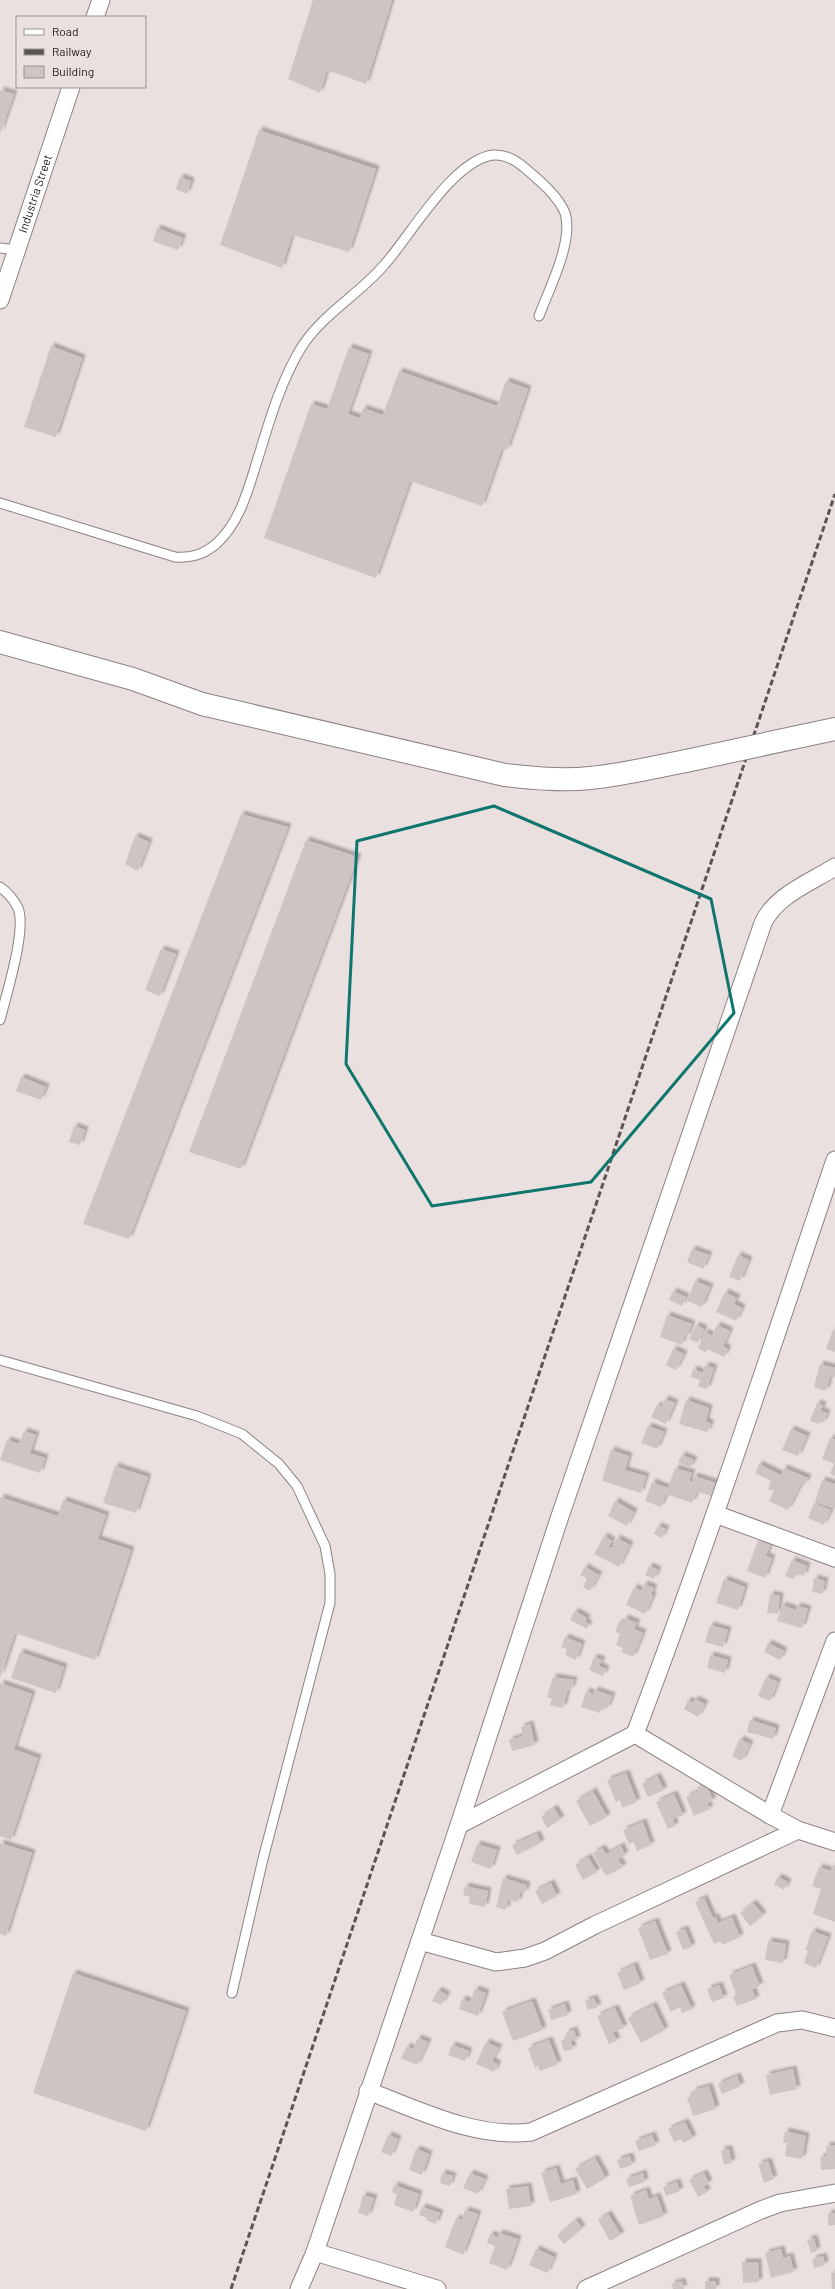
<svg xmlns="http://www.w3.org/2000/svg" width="835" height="2289" font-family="Barlow,sans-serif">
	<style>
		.building { fill: #cec4c4; filter: url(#shadow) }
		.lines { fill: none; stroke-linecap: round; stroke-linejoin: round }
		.lane-casing { stroke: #8c8281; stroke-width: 11 }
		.street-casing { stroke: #8c8281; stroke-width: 19 }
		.secondary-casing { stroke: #8c8281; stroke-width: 24 }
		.lane { stroke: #fff; stroke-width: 9 }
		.street { stroke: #fff; stroke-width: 17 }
		.secondary { stroke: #fff; stroke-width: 22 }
		.rail { stroke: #5b5655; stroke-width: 3; stroke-dasharray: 6 3; stroke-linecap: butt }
		.secondary-bridge-casing { stroke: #8c8281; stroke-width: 24; stroke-linecap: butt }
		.secondary-bridge { stroke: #fff; stroke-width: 22 }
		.marked { fill: none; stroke: #0f766e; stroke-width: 3; stroke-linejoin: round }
		.labels { text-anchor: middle; stroke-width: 3; stroke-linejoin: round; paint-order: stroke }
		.street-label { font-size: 12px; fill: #1d1a19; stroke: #ebe0e0 }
	</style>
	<defs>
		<filter id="shadow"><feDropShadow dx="3.5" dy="-3.5" stdDeviation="1" flood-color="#0004"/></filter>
	</defs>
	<rect width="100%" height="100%" fill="#ebe0e0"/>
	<path class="building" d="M313,0H392L366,84L327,70L320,93L288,79Z
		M0,90L14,94L0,134Z
		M259,130L376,169L349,252L292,235L282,268L220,245Z
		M180,177L191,181L187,194L176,189Z
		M157,228L183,238L178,250L153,241Z
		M51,346L82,358L56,437L24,427Z
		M349,347L369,354L348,414L360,418L363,408L383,415L399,371L497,406L506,381L528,389L507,450L502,448L482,506L410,481L376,578L264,538L311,404L327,409Z
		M241,814L288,827L129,1239L83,1224Z
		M135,836L149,842L138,871L125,864Z
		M306,840L358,857L241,1169L189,1152Z
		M161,949L176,954L160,996L145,990Z
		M21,1077L46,1087L41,1100L16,1091Z
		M74,1126L85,1130L80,1145L69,1142Z
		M692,1249L709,1255L703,1269L687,1262Z
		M738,1255L749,1260L740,1281L729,1277Z
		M695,1281L710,1287L702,1307L687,1301Z
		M673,1291L686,1297L682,1306L669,1300Z
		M725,1292L737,1298L734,1304L742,1308L736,1321L716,1312Z
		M667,1315L692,1324L687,1337H684L682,1345L660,1337Z
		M696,1325L704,1329L698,1343L689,1339Z
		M717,1325L730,1331L723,1346L728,1349L724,1357L707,1349L706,1353L698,1348L705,1332L712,1336Z
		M833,1330H835V1352L826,1349Z
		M673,1349L684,1354L676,1370L666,1365Z
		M820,1364L835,1368V1377L830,1376L826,1391L814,1387Z
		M705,1365L714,1368L707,1389L698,1386L700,1380L691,1377L693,1369L703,1373Z
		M665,1399L675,1403L666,1424L651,1417L657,1405L661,1407Z
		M686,1400L709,1408L706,1421L711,1424L707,1432L679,1424Z
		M817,1403L823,1405L821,1411L827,1413L823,1423L820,1422L819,1424L810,1421Z
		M648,1426L664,1432L657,1449L641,1443Z
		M791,1429L807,1436L798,1456L782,1450Z
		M24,1431L36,1435L30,1453L45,1458L40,1473L0,1460L7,1440L19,1444Z
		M830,1438L835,1440V1476L830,1474L834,1464L822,1459Z
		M611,1450L629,1456L625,1470L646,1476L641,1493L602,1481Z
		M682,1455L694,1460L690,1468L678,1462Z
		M759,1464L781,1475L784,1468L808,1478L805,1484H801L788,1510L769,1501L774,1491L768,1489L771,1481L755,1473Z
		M115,1466L148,1477L136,1513L103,1503Z
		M675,1468L692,1473L689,1481L692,1482L694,1476L716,1483L711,1496L697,1491L692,1503L666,1494L661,1507L645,1501L652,1482L668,1488Z
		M822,1480L835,1484V1509L815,1502Z
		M0,1497L58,1516L63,1500L106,1515L98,1539L131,1550L95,1660L15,1633L0,1678Z
		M615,1501L634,1512L627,1526L608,1516Z
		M814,1503L831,1510L824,1525L808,1518Z
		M658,1526L666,1529L662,1538L654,1534Z
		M604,1536L612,1541L609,1547L612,1548L617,1538L630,1545L619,1567L594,1554Z
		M758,1540L770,1545L766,1556L772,1558L765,1578L747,1571Z
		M792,1560L807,1566L804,1576L796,1573L794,1579L785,1576Z
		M649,1566L658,1570L654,1579L645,1575Z
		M585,1567L599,1575L590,1591L583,1587L587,1579L580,1575Z
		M814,1578L825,1581L822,1594L812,1592Z
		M724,1579L745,1587L738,1610L716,1603Z
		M644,1584L654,1588L651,1594L653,1596L645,1614L626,1605L634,1587L641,1591Z
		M770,1594L780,1596L778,1614L767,1613Z
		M782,1605L796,1610L797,1606L808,1609L802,1628L777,1621Z
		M575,1611L587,1618L585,1622L589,1624L587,1629L570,1620Z
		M625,1618L637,1623L634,1629L643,1633L633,1657L621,1652L623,1648L616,1645L620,1634L615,1632L619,1622L622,1624Z
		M710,1625L728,1630L723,1647L705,1642Z
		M565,1637L582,1644L576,1660L565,1655L567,1649L561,1647Z
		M768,1643L784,1651L780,1660L764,1652Z
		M20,1652L64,1667L56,1693L11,1678Z
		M710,1655L728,1660L725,1673L707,1668Z
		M594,1657L602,1660L599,1666L606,1669L603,1676L589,1670Z
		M553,1677L574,1680L571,1690L568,1689L563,1708L550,1705L552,1699L547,1697Z
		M766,1677L778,1682L770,1701L758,1696Z
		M0,1683L32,1694L14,1749L38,1758L11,1840L0,1836Z
		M595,1690L612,1696L607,1709L602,1707L600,1713L581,1707L586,1691L593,1694Z
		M695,1699L705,1704L698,1717L684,1709L688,1700L693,1703Z
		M750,1720L776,1728L773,1739L747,1732Z
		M530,1724L535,1745L512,1751L509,1740L523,1736L521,1727Z
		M740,1739L750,1744L742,1761L732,1756Z
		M626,1773L637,1802L622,1808L620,1800L616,1802L607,1780Z
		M657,1776L664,1790L648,1797L642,1784Z
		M706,1783L713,1801L707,1803L710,1809L694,1816L686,1797L699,1791L697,1787Z
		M593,1791L607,1817L590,1826L576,1801Z
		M674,1794L683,1815L673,1819L675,1826L668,1829L656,1802Z
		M554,1808L561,1819L547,1828L541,1817Z
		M643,1822L651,1845L637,1851L634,1842L629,1844L623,1830Z
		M537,1834L541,1843L517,1855L512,1845Z
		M0,1843L32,1853L6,1936L0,1934Z
		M477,1844L497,1850L491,1869L471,1862Z
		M621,1846L625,1855L618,1859L623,1867L606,1876L593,1853L602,1848L606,1854Z
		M588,1857L597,1872L583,1880L575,1865Z
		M819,1867L831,1871L832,1867L835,1868V1922L813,1914L821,1889L812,1886Z
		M778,1877L788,1882L784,1890L774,1884Z
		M503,1878L527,1885L525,1893L520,1892L518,1902L508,1900L506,1910L496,1907Z
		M551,1883L557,1896L542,1904L535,1891Z
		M465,1886L488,1891L485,1907L469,1904L470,1897L463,1895Z
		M704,1898L713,1918L716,1917L718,1923L732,1917L740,1937L722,1945L721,1941L714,1944L695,1902Z
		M753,1903L763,1915L750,1926L740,1913Z
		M655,1921L668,1954L650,1960L638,1928Z
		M685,1929L692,1947L683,1950L676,1932Z
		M812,1931L828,1937L816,1968L804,1963L808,1951L805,1950Z
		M768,1941L786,1944L783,1963L765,1960Z
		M634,1965L641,1983L624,1990L617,1973Z
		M752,1966L760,1986L752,1989L756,1999L737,2006L733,1997L736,1994L729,1975Z
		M73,1973L186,2011L146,2131L33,2093Z
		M681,1985L692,2009L682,2013L680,2007L671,2012L662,1993Z
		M719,1985L724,1998L712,2002L707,1989Z
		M475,1989L486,1993L478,2016L459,2009L462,1999L470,2002Z
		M438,1990L447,1995L441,2005L432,2001Z
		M594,1998L598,2007L588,2010L585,2001Z
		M532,2001L543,2030L513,2041L502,2012Z
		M565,2004L568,2015L551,2020L548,2010Z
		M653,2005L665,2030L641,2043L628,2018Z
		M615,2008L624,2028L613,2032L617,2041L609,2044L597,2016Z
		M574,2030L577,2040L571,2041L573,2049L564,2051L561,2041L567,2039L566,2032Z
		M418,2038L428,2042L417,2065L401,2058L407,2046L413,2049Z
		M549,2040L558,2064L540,2071L538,2066L535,2068L528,2048Z
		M486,2042L499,2048L492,2061L498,2064L494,2072L476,2064Z
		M452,2045L469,2051L465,2061L448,2055Z
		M793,2069L797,2089L770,2095L766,2075Z
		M737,2076L741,2086L722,2094L718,2084Z
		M709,2086L716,2109L693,2116L687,2097L694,2095L692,2091Z
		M685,2122L693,2138L683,2143L681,2139L674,2142L668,2129Z
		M785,2131L806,2136L802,2159L785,2156L787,2143H783Z
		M388,2135L398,2139L391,2156L381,2152Z
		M652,2135L656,2145L639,2151L635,2141Z
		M835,2145V2169L821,2170L820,2157L826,2156V2146Z
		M416,2149L429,2154L422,2175L409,2170Z
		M729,2149L732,2163L724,2165L721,2150Z
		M630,2156L632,2165L620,2169L617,2160Z
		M595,2158L606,2178L587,2189L575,2169Z
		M768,2161L774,2179L764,2183L758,2164Z
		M556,2168L561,2184L573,2180L577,2194L550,2202L541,2173Z
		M442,2173L453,2176L450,2186L440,2183Z
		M470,2173L485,2179L478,2194L463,2188Z
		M643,2173L645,2182L629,2187L626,2179Z
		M704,2173L709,2183L704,2186L707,2192L698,2197L689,2180Z
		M677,2182L680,2191L666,2196L663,2187Z
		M394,2185L419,2194L413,2212L394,2205L397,2195L392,2192Z
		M528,2186L531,2206L509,2209L506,2189Z
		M646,2190L649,2199L657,2196L664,2216L639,2225L630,2196Z
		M363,2195L374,2198L368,2216L358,2213Z
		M422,2207L440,2213L436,2224L426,2220L427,2218L419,2215Z
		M465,2210L478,2214L463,2255L445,2247L456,2218L462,2220Z
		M828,2213H835V2225L828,2226Z
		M608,2214L621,2235L610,2241L598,2220Z
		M576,2220L582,2228L564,2244L557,2236Z
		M499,2233L518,2239L507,2270L489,2263L495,2246L487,2243L490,2234L498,2237Z
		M814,2238L817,2251L811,2253L807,2240Z
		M536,2249L554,2257L547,2273L529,2265Z
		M781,2249L783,2258L790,2256L794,2272L771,2278L765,2253Z
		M823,2256L825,2265L814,2268L812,2259Z
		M742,2262H758L759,2282L743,2283Z
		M831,2273H835V2289H832Z
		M682,2281L684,2289H673L671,2284Z
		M705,2281H716V2289H705Z"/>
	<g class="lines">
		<g class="lane-casing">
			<path id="lane" d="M0,248L16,250
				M0,503L175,557C191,558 203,555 216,544C241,522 249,486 259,455C270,419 281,381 301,348C322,314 360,294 385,264C410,236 453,160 493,155C505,154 517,161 526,169C539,180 559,197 565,213C574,241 549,289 539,316
				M0,887C7,892 14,900 18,908C27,930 6,995 0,1020
				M0,1360L197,1416L242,1434L279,1464L297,1486L325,1546L330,1574V1603L263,1859L232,1993"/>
		</g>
		<g class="street-casing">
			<g id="street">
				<path d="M95,17L101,0"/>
				<path id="s1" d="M0,300L71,87"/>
				<path d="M715,1514L835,1558"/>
				<path d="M635,1734C707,1545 770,1352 835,1160"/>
				<path d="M770,1815L835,1641"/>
				<path d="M459,1825L635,1734L770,1815L798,1830L835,1842"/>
				<path d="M420,1941L496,1962L525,1958L545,1951L595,1925L798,1830"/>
				<path d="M368,2091C419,2110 476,2139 531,2132L777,2023L802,2020L835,2028"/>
				<path d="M315,2252L437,2289"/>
				<path d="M299,2289L315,2252L459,1825L558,1522L763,923C775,896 811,882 835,867"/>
				<path d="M586,2289L761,2210L780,2203L835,2193"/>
			</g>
		</g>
		<g class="secondary-casing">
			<path id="secondary" d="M0,642L133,679L202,704L505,775C533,778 561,781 590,778C622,775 654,767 686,761
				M802,736L835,729"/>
		</g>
		<use href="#lane" class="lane"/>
		<use href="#street" class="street"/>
		<use href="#secondary" class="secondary"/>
		<path class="rail" d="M231,2289L835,494"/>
		<g class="secondary-bridge-casing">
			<path id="secondary-bridge" d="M686,761L802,736"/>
		</g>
		<use href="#secondary-bridge" class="secondary-bridge"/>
	</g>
	<path class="marked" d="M494,806L711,899L734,1013L591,1182L432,1206L346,1064L357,841Z"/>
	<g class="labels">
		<g class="street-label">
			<text dy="4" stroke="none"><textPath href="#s1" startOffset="112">Industria Street</textPath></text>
		</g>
	</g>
	<rect x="16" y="16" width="130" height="72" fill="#ebe0e0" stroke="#999190"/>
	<rect x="24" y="29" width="20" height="6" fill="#ffffff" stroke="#999190"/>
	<text x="52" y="36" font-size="12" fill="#1d1a19">Road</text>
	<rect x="24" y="49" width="20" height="6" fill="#5b5655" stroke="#999190"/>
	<text x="52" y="56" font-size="12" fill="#1d1a19">Railway</text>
	<rect x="24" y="66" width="20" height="12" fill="#cec4c4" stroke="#999190"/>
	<text x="52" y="76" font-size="12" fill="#1d1a19">Building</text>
</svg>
